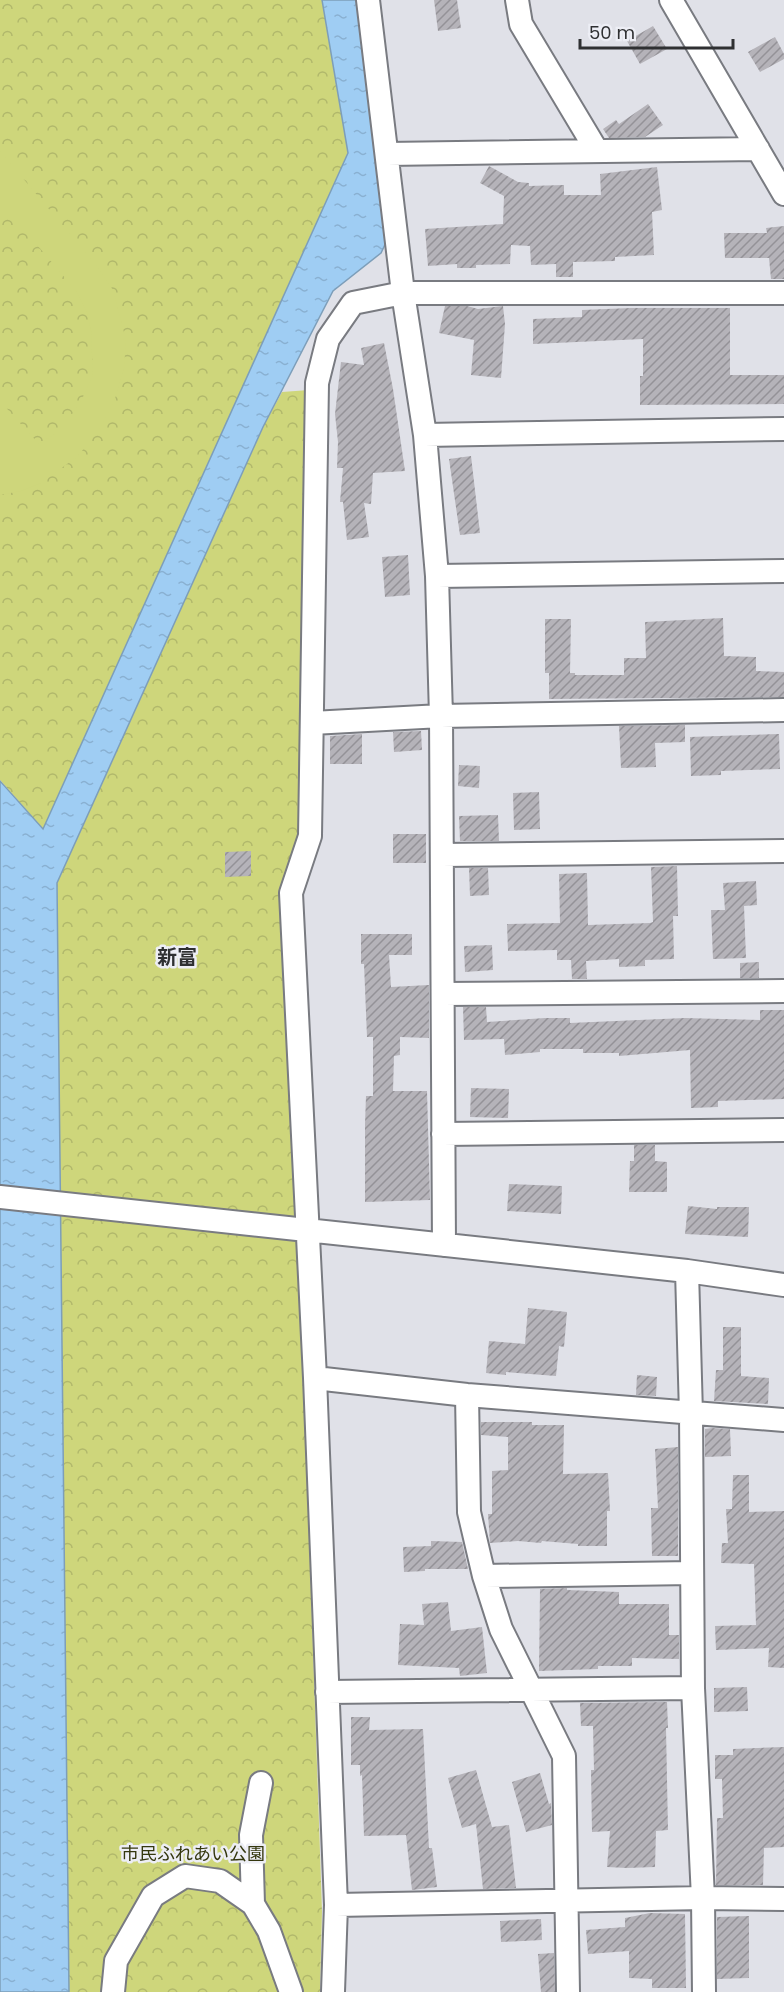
<svg xmlns="http://www.w3.org/2000/svg" width="784" height="1992" font-family="Poppins,'Noto Sans JP',sans-serif">
	<style>
		.forest { fill: url(#forest-crowns) }
		.pitch { fill: #ced67b }
		.water { fill: url(#water-ripples); stroke: #7d9eb9; stroke-width: 1.5 }
		.building { fill: url(#building-hatch) }
		.lines { fill: none; stroke-linecap: round; stroke-linejoin: round }
		.minor-casing { stroke: #797b81; stroke-width: 26 }
		.minor { stroke: #fff; stroke-width: 22 }
		.labels { text-anchor: middle; stroke-width: 5; stroke-linejoin: round; paint-order: stroke }
		.park-label { font-size: 18px; fill: #34370e; stroke: #edeef5 }
		.neighbourhood-label { font-size: 20px; font-weight: bold; fill: #2f3032; stroke: #edeef5 }
	</style>
	<defs>
		<pattern id="forest-crowns" width="20" height="18" patternUnits="userSpaceOnUse" patternTransform="scale(1.5)"><rect width="20" height="18" fill="#ced67b"/><path d="M2 6a3 3 0 1 1 6 0M12 15a3 3 0 1 1 6 0" fill="none" stroke="#b1b86b"/></pattern>
		<pattern id="water-ripples" width="26" height="14" patternUnits="userSpaceOnUse" patternTransform="scale(1.5)"><rect width="26" height="14" fill="#9fcdf3"/><path d="M2 4q2-2 4 0t4 0M15 11q2-2 4 0t4 0" fill="none" stroke="#89b0d1"/></pattern>
		<pattern id="building-hatch" width="6" height="6" patternUnits="userSpaceOnUse" patternTransform="scale(1.5)"><rect width="6" height="6" fill="#b5b3b9"/><path d="M-1 1l2-2M0 6l6-6M5 7l2-2" fill="none" stroke="#949297"/></pattern>
	</defs>
	<rect width="100%" height="100%" fill="#e0e1e8"/>
	<path class="forest" d="M0,0H322L348,153L43,829L0,780Z
		M309,390L303,836L287,892L322,1911L320,1992H68L57,883L263,427L282,392Z"/>
	<path class="pitch" d="M0,151L96,265L113,290L126,340L124,368L114,402L100,428L78,456L41,483L21,491L0,495V401L39,444L56,433L69,419L82,399L93,375L91,331L87,312L76,291L0,201Z"/>
	<path class="water" d="M322,0H357L390,234L381,253L333,291L263,427L57,883L69,1992H0V781L43,829L348,153Z"/>
	<path class="building" d="M434,0H457L461,28L438,31Z
		M653,26L667,49L640,64L627,41Z
		M775,37L784,54V59L760,72L748,52Z
		M648,104L663,125L645,137L609,138L603,129L616,120L619,124Z
		M489,166L518,182L529,183V186L564,185V195H601L600,174L657,167L662,210L652,212L654,255L615,257V261L573,262V277H556V264L531,265L530,246L511,245L510,264L476,265V268H457V264L428,266L425,229L503,224L504,196L480,183Z
		M784,226V279H771L769,258H725L724,233H767L766,228Z
		M445,306H467L478,309L503,306L505,324L501,378L471,375L474,340L439,333Z
		M631,308H730V375H784V404L640,405V376H643V339L533,344V319L582,317V310Z
		M384,343L393,389L405,471L373,473L371,504L364,503L369,537L347,540L343,502H340L343,468H337L338,442L335,414L341,362L364,365L361,348Z
		M471,456L480,533L460,535L449,459Z
		M408,555L410,595L385,597L382,557Z
		M723,618L724,656L756,657V671L784,672V697L549,699V673H545V619H571L570,673H575V675H624V658H646L645,622Z
		M685,725V742L655,743L656,767L621,768L619,726Z
		M421,731L422,750L394,752L393,732Z
		M362,734V764H330V736Z
		M779,734L780,769L721,771V775L691,776L690,737Z
		M459,765L480,766L479,788L458,786Z
		M539,792L540,829L514,830L513,793Z
		M498,815L499,841H460L459,816Z
		M393,834H426V863H393Z
		M251,851V876L225,877V852Z
		M677,866L678,916H673L674,959L645,960V966L619,967V959L586,961L587,979H572L571,960H557V950L508,951L507,924L560,923L559,874L587,873L588,925L650,923L653,922L651,867Z
		M469,868H488L489,895L470,896Z
		M756,881L757,905L744,906L746,958L713,959L711,910H725L723,883Z
		M361,934H412V955H389L391,987L429,985V1038L400,1037V1055L394,1056L393,1091H427L430,1200L365,1202V1124L366,1096H373V1037H367L364,964H361Z
		M492,945L493,970L465,972L464,946Z
		M759,962V978H740V963Z
		M463,1007H486L487,1022L545,1018H570V1023L685,1018L760,1020V1010H784V1099L718,1101V1107L691,1108L690,1050L619,1056V1053H583V1049H540V1052L505,1055L504,1039L464,1040Z
		M471,1088L509,1089L508,1118L470,1117Z
		M634,1145H655V1161L667,1162V1192H629L630,1161H634Z
		M509,1184L562,1186L561,1214L507,1211Z
		M688,1206L717,1209V1207H749L748,1237L685,1234Z
		M528,1308L567,1312L564,1347L559,1346L556,1376L506,1372V1375L486,1373L489,1341L525,1344Z
		M723,1327H741V1376L769,1378L768,1404L714,1401L716,1370H723Z
		M637,1375L657,1377L656,1396L636,1395Z
		M481,1422H532V1425H564L563,1474L608,1473L610,1511H607V1546H578V1544L542,1541L541,1543L518,1541L490,1543L488,1514H492V1471L508,1470V1437L481,1435Z
		M712,1428L730,1429L731,1456L705,1457V1429Z
		M678,1447V1556H652L651,1508H658L655,1449Z
		M733,1475H749V1512L784,1511V1668L768,1667L769,1648L716,1650L715,1626L756,1625L754,1564L721,1563L722,1543H728L726,1509H732Z
		M431,1541L462,1542L468,1569H425V1571L404,1572L403,1547L431,1546Z
		M567,1588V1590L619,1592V1604H669V1635H679V1659L632,1658V1666H598V1669L539,1671L540,1589Z
		M448,1602L451,1631L482,1627L487,1673L460,1676L459,1668L398,1665L400,1624L424,1625L422,1604Z
		M747,1687L748,1711L714,1712V1688Z
		M667,1702L668,1728H666L668,1830L656,1831L655,1867L627,1868L607,1867L610,1831L592,1832L591,1770H594L593,1726H581L580,1703Z
		M351,1717H370L369,1730L423,1729L429,1848H432L437,1887L412,1890L406,1835L364,1836L362,1775L360,1776V1765H351Z
		M784,1747V1847L764,1848L763,1885H716L717,1818H723L722,1779H715V1755H733V1749Z
		M476,1770L492,1827L509,1825L516,1888L483,1889L476,1824L462,1828L448,1778Z
		M540,1773L549,1804L551,1803L552,1825L526,1832L512,1782Z
		M650,1913L685,1914L686,1988H652V1979L629,1978V1951L588,1954L586,1930L625,1927V1918Z
		M749,1916V1978L717,1979V1917Z
		M541,1919L542,1940L501,1942L500,1921Z
		M554,1953L555,1992H541L538,1954Z"/>
	<g class="lines">
		<g class="minor-casing">
			<path id="minor" d="M368,0L403,293L425,435L437,576L441,716L444,1245
				M517,0L521,24L597,151
				M671,0L784,194
				M387,154L758,149
				M425,435L784,429
				M437,576L784,571
				M312,723L441,716L784,710
				M442,855L784,851
				M443,994L784,991
				M443,1134L784,1130
				M0,1197L687,1271L784,1285
				M687,1271L691,1414L693,1688L703,1898L704,1992
				M315,1378L467,1395L784,1420
				M467,1395L469,1512L484,1576L501,1629L564,1756L568,1992
				M484,1576L692,1573
				M327,1692L693,1688
				M253,1904L251,1835L261,1783
				M336,1905L703,1898L784,1899
				M113,1992L116,1961L153,1896L185,1876L220,1881L253,1904L269,1931L291,1992
				M333,1992L336,1905L315,1378L291,893L310,836L317,383L328,339L353,303L403,293H784"/>
		</g>
		<use href="#minor" class="minor"/>
	</g>
	<g class="labels">
		<g class="park-label">
			<text x="193" y="1860">市民ふれあい公園</text>
		</g>
		<g class="neighbourhood-label">
			<text x="177" y="964">新富</text>
		</g>
	</g>
	<path d="M580 39v9h153v-9" fill="none" stroke="#2f3032" stroke-width="3"/>
	<text x="589" y="39" font-size="18" fill="#2f3032" stroke="#edeef5" stroke-width="4.5" paint-order="stroke">50 m</text>
</svg>
